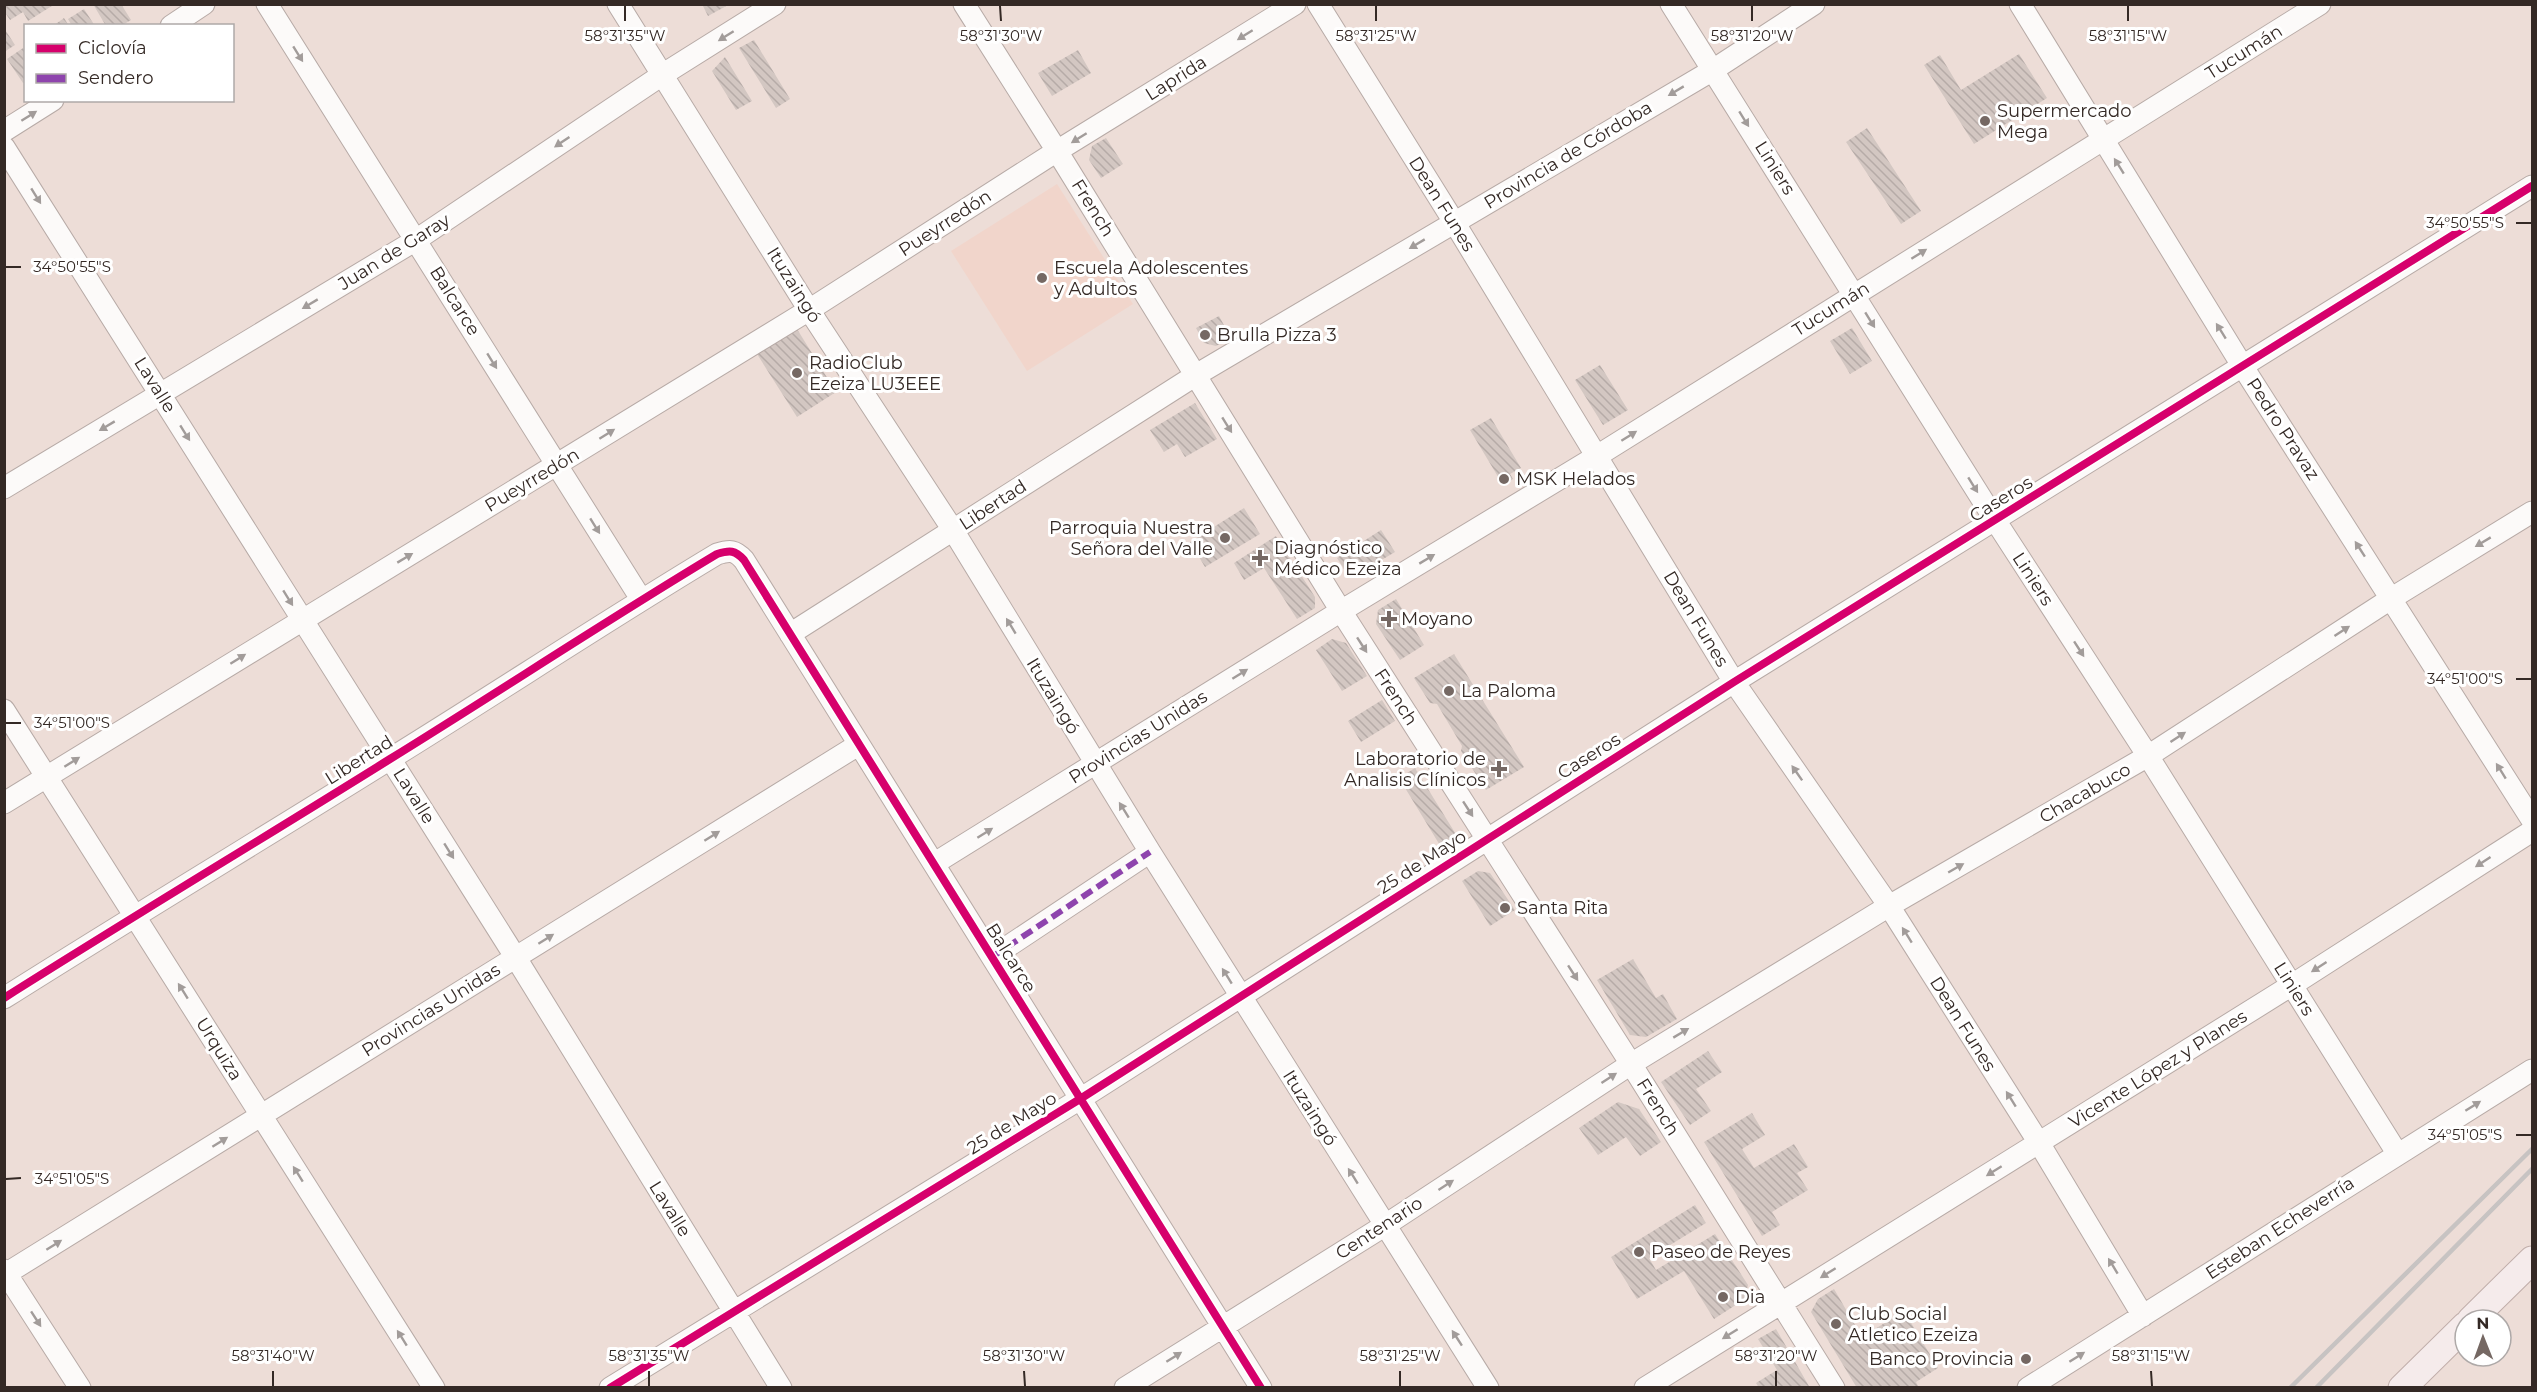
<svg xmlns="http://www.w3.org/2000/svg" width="2537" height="1392" font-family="Montserrat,sans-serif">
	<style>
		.built { fill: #f1d5cb }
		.building { fill: url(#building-back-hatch) }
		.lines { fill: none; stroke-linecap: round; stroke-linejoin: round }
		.minor-casing { stroke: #b7aaa6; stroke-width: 23 }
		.major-casing { stroke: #c1aeaa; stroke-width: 29 }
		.minor { stroke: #fcfaf9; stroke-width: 21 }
		.major { stroke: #f5ebeb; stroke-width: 27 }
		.rail { stroke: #c7c3c2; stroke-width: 4.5 }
		.quiet { stroke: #8e44ad; stroke-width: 6; stroke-dasharray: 12 6; stroke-linecap: butt }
		.cycleway-casing { stroke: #fff; stroke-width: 11 }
		.cycleway { stroke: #d6006c; stroke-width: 8 }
		.oneway { fill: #a29c9a }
		.ticks { fill: none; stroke: #342925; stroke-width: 2 }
		.poi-dot { fill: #756863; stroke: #fff; stroke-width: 2 }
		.labels { text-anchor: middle; stroke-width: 6; stroke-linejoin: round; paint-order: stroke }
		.street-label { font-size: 18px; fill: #342925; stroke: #fff }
		.poi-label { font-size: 18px; fill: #342925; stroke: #fff; text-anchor: start }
		.ticks-label { font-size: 15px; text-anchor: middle; fill: #342925; stroke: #fff; stroke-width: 6; stroke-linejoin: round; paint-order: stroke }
	</style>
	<defs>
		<pattern id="building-back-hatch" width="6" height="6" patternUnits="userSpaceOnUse" patternTransform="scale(1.5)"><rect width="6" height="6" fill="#d3c7c2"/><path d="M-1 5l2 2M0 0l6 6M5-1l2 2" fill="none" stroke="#b6aba7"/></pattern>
	</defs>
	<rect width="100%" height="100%" fill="#edddd7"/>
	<path class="built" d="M1057,184L1133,304L1027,371L951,251Z"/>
	<path class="building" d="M4,4H55L28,21L23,12L10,20L4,11Z
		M93,4H121L131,20L121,26H106Z
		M702,4H730L708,16Z
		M84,9L95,26H72L68,19Z
		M64,18L69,26H53Z
		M4,28L15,45L4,52Z
		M754,40L790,99L776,108L739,48Z
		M23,48L26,52V82L23,83L7,59Z
		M1078,50L1091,73L1052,96L1038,73Z
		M2019,54L2047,98L1974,144L1924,65L1940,55L1961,90Z
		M725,57L752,101L736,110L712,71Z
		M1867,128L1921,211L1901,224L1846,142Z
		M1106,138L1123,164L1101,178L1089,160L1092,146Z
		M1219,316L1231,338L1216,346L1204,343L1196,328Z
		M1852,328L1872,361L1850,374L1830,341Z
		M797,329L836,392L797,417L757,354Z
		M1600,365L1628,410L1603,425L1575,380Z
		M1195,403L1217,439L1185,457L1177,444L1164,452L1150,430Z
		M1491,418L1521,468L1510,474L1513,479L1503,485L1470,430Z
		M1244,508L1260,534L1205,567L1190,542Z
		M1381,530L1395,552L1353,577H1349L1337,558Z
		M1276,536L1315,597V608L1297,619L1264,568L1244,580L1234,563Z
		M1396,599L1424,645L1400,660L1376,624L1378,610Z
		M1332,639L1346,643L1367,676L1342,691L1316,650Z
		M1454,654L1524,767L1486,790L1461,751L1462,746L1437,704L1430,703L1414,678Z
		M1382,700L1395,721L1361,742L1348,721Z
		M1415,768L1457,836L1441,847L1399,778Z
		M1478,871L1490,873L1515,910L1490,926L1462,881Z
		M1633,959L1656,998L1663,994L1677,1019L1646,1037L1630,1035L1597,980Z
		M1708,1051L1722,1072L1696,1089L1711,1111L1690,1125L1661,1082Z
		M1618,1102L1639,1109L1661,1142L1640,1156L1626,1137L1598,1155L1579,1128Z
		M1752,1113L1765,1135L1742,1149L1754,1168L1794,1144L1808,1167L1797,1173L1808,1190L1772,1212L1780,1225L1762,1236L1704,1142Z
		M1695,1205L1706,1223L1649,1258L1656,1270L1715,1234L1748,1285L1745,1299L1714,1319L1684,1271L1637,1299L1611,1257Z
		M1834,1289L1862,1337L1904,1311L1938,1368L1916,1382L1919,1388H1857L1811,1312L1818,1299Z
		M1776,1329L1794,1360L1810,1388H1759L1756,1383L1777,1370L1758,1339Z"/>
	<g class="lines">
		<g class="minor-casing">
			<path id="minor" d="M267,4L641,599
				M618,4L809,310L953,530L1150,852L1488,1388
				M964,4L1057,151L1341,611L1631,1064L1834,1388
				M1318,4L1454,222L1734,682L1889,906L2039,1143L2143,1316
				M1671,4L1995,520L2148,756L2397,1153
				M2020,4L2243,367L2532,820
				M171,26L204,4
				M4,131L53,100
				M4,147L516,958L781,1388
				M4,488L416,240L662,75L775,4
				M790,634L1196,375L1713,70L1814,4
				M4,710L434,1388
				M4,803L809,310L1057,151L1295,4
				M935,863L1341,611L1597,456L2320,4
				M992,957L1150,852
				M4,998C132,917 262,839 390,759C500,691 607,620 717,554C730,550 735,550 744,560L1261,1388
				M4,1270L80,1388
				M4,1275L858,745
				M610,1388L1080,1099L1734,682L2532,186
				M1125,1388L1384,1226L1631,1064L1889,906L2148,756L2392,598L2532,512
				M1645,1388L2292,985L2532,831
				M2028,1388L2532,1070"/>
		</g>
		<g class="major-casing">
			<path id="major" d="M2471,1320L2532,1260
				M2402,1388L2465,1326"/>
		</g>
		<use href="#minor" class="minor"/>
		<use href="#major" class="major"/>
		<path class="rail" d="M2290,1388L2532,1149
			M2316,1388L2532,1169"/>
		<path class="quiet" d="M992,957L1150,852"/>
		<g class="cycleway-casing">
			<path id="cycleway" d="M4,998C132,917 262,839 390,759C500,691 607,620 717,554C730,550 735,550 744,560L1261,1388
				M610,1388L1080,1099L1734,682L2532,186"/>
		</g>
		<use href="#cycleway" class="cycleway"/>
	</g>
	<defs><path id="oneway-solid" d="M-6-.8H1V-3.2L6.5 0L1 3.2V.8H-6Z" transform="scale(1.5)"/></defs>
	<g class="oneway">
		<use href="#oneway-solid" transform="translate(1245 35) rotate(148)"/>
		<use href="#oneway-solid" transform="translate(726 36) rotate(148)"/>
		<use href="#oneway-solid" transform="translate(298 54) rotate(58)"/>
		<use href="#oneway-solid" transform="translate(1676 91) rotate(149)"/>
		<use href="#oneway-solid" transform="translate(29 116) rotate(-32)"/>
		<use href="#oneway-solid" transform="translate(1744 119) rotate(58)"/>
		<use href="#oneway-solid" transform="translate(1079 138) rotate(148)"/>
		<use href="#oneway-solid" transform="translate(562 142) rotate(146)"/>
		<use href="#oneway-solid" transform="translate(2119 166) rotate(-122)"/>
		<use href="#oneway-solid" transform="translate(36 196) rotate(58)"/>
		<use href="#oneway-solid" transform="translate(1417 244) rotate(149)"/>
		<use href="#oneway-solid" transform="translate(1919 254) rotate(-32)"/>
		<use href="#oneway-solid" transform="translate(310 304) rotate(149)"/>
		<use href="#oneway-solid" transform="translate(1870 320) rotate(58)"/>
		<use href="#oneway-solid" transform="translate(2221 331) rotate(-122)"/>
		<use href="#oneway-solid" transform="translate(492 361) rotate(58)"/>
		<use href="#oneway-solid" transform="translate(1227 425) rotate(58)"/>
		<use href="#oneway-solid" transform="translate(107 426) rotate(149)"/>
		<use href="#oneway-solid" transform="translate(185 433) rotate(58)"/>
		<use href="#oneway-solid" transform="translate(607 434) rotate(-32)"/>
		<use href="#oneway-solid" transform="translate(1629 436) rotate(-32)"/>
		<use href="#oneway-solid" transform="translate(1973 485) rotate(58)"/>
		<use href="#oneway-solid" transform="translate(595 526) rotate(58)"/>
		<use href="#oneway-solid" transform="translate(2483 542) rotate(149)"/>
		<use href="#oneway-solid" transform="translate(2360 549) rotate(-123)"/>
		<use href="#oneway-solid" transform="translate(405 558) rotate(-31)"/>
		<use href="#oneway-solid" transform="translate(1427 559) rotate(-31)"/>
		<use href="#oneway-solid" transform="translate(288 598) rotate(58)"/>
		<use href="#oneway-solid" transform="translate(1011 626) rotate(-121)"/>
		<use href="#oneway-solid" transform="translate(2342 631) rotate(-33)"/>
		<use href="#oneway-solid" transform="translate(1362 645) rotate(57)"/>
		<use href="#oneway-solid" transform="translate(2079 649) rotate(57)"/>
		<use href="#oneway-solid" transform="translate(238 659) rotate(-32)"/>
		<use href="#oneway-solid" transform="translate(1240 674) rotate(-32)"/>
		<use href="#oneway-solid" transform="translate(2178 737) rotate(-33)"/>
		<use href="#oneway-solid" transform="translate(72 762) rotate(-32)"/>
		<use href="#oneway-solid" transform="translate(2501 771) rotate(-122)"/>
		<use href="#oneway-solid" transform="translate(1797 773) rotate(-125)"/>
		<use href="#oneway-solid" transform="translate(1468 809) rotate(57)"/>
		<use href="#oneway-solid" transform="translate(1124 810) rotate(-122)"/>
		<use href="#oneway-solid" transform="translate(985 833) rotate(-32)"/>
		<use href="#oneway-solid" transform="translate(712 836) rotate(-32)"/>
		<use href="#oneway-solid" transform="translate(449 851) rotate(58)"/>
		<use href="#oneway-solid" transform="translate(2483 862) rotate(147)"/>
		<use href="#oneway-solid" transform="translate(1956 868) rotate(-30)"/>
		<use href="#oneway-solid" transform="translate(1907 935) rotate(-122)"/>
		<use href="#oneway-solid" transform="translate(546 939) rotate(-32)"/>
		<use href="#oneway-solid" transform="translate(2319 967) rotate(147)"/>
		<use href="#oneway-solid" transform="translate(1573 973) rotate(57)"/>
		<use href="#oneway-solid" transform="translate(1227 976) rotate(-122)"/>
		<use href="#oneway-solid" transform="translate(183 991) rotate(-122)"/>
		<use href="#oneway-solid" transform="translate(1681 1033) rotate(-31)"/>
		<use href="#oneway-solid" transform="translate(1609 1078) rotate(-33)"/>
		<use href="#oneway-solid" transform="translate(2011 1099) rotate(-122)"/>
		<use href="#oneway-solid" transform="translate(2473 1106) rotate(-32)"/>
		<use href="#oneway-solid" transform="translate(220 1142) rotate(-32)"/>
		<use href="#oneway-solid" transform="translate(1994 1171) rotate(148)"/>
		<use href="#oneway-solid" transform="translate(298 1174) rotate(-122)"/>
		<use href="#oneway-solid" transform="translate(1353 1176) rotate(-122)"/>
		<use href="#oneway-solid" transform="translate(1446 1185) rotate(-33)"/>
		<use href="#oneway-solid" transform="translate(54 1245) rotate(-32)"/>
		<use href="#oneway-solid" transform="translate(2113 1266) rotate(-121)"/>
		<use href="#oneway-solid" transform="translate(1828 1273) rotate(148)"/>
		<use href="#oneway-solid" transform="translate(36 1319) rotate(57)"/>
		<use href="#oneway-solid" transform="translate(1730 1334) rotate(148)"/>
		<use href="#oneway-solid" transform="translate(402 1338) rotate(-122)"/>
		<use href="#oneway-solid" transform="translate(1457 1338) rotate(-123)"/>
		<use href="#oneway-solid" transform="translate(1174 1357) rotate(-32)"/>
		<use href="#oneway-solid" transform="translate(2077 1357) rotate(-32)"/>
	</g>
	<path class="ticks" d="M625,6V21M1000,6L1001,21M1376,6V21M1752,6V21M2128,6V21M2516,223H2531M6,267H21M2516,679H2531M6,723H21M2516,1135H2531M6,1179L21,1178M273,1371V1386M649,1371V1386M1024,1371L1025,1386M1400,1371V1386M1776,1371V1386M2151,1371L2152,1386"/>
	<g class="poi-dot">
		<circle cx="1985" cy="121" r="6"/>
		<circle cx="1042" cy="278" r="6"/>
		<circle cx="1205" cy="335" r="6"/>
		<circle cx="797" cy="373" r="6"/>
		<circle cx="1504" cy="479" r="6"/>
		<circle cx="1225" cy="538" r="6"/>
		<path d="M1257 549h6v6h6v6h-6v6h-6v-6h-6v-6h6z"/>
		<path d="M1386 610h6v6h6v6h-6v6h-6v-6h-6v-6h6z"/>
		<circle cx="1449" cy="691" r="6"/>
		<path d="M1496 760h6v6h6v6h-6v6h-6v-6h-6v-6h6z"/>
		<circle cx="1505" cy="908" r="6"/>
		<circle cx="1639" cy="1252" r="6"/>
		<circle cx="1723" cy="1297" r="6"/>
		<circle cx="1836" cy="1324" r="6"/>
		<circle cx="2026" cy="1359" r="6"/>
	</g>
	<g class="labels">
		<g class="street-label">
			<text transform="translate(2244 52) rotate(-32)" y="6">Tucumán</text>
			<text transform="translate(1176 78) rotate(-32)" y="6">Laprida</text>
			<text transform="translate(1568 155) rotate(-31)" y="6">Provincia de Córdoba</text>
			<text transform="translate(1775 168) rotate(58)" y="6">Liniers</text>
			<text transform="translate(1442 204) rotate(58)" y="6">Dean Funes</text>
			<text transform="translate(1093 208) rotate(58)" y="6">French</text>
			<text transform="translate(945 223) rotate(-33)" y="6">Pueyrredón</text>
			<text transform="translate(394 252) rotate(-32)" y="6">Juan de Garay</text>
			<text transform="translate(794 285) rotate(58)" y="6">Ituzaingó</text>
			<text transform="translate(455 301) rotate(58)" y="6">Balcarce</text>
			<text transform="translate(1831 309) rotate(-32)" y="6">Tucumán</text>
			<text transform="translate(155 385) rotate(58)" y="6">Lavalle</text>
			<text transform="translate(2283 429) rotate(57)" y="6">Pedro Pravaz</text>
			<text transform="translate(532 480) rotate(-31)" y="6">Pueyrredón</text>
			<text transform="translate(2001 499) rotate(-32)" y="6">Caseros</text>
			<text transform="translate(993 505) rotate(-33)" y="6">Libertad</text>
			<text transform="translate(2033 579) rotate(57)" y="6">Liniers</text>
			<text transform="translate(1696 619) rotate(59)" y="6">Dean Funes</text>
			<text transform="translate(1053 696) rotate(59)" y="6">Ituzaingó</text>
			<text transform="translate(1396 697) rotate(57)" y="6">French</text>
			<text transform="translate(1138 737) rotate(-32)" y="6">Provincias Unidas</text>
			<text transform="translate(1589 756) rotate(-32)" y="6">Caseros</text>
			<text transform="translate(359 760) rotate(-32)" y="6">Libertad</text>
			<text transform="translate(2085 793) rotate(-30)" y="6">Chacabuco</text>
			<text transform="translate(414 796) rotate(58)" y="6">Lavalle</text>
			<text transform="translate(1422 862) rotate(-33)" y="6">25 de Mayo</text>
			<text transform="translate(1011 958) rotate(58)" y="6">Balcarce</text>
			<text transform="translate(2294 989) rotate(58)" y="6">Liniers</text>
			<text transform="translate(431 1010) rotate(-32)" y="6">Provincias Unidas</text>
			<text transform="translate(1963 1024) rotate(58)" y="6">Dean Funes</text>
			<text transform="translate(219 1049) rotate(58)" y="6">Urquiza</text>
			<text transform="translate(2158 1069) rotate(-32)" y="6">Vicente López y Planes</text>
			<text transform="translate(1658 1107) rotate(58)" y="6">French</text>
			<text transform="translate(1310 1108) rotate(58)" y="6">Ituzaingó</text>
			<text transform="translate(1012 1123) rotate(-32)" y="6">25 de Mayo</text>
			<text transform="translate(670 1209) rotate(58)" y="6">Lavalle</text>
			<text transform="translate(1379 1228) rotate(-33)" y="6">Centenario</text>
			<text transform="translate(2280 1228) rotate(-33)" y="6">Esteban Echeverría</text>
		</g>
		<g class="poi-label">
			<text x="1997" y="117">Supermercado<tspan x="1997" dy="21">Mega</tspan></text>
			<text x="1054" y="274">Escuela Adolescentes<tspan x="1054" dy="21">y Adultos</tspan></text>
			<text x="1217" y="341">Brulla Pizza 3</text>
			<text x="809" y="369">RadioClub<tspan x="809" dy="21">Ezeiza LU3EEE</tspan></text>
			<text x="1516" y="485">MSK Helados</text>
			<text x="1213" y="534" text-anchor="end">Parroquia Nuestra<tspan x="1213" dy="21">Señora del Valle</tspan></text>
			<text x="1274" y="554">Diagnóstico<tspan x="1274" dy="21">Médico Ezeiza</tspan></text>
			<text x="1401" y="625">Moyano</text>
			<text x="1461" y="697">La Paloma</text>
			<text x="1486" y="765" text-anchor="end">Laboratorio de<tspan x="1486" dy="21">Analisis Clínicos</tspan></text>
			<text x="1517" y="914">Santa Rita</text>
			<text x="1651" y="1258">Paseo de Reyes</text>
			<text x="1735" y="1303">Dia</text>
			<text x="1848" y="1320">Club Social<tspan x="1848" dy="21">Atletico Ezeiza</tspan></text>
			<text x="2014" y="1365" text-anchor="end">Banco Provincia</text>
		</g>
	</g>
	<g class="ticks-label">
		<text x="625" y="41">58°31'35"W</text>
		<text x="1001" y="41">58°31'30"W</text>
		<text x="1376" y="41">58°31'25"W</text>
		<text x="1752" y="41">58°31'20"W</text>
		<text x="2128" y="41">58°31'15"W</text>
		<text x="2465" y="228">34°50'55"S</text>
		<text x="72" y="272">34°50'55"S</text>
		<text x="2465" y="684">34°51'00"S</text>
		<text x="72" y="728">34°51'00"S</text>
		<text x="2465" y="1140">34°51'05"S</text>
		<text x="72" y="1184">34°51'05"S</text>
		<text x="273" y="1361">58°31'40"W</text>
		<text x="649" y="1361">58°31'35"W</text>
		<text x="1024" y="1361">58°31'30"W</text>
		<text x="1400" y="1361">58°31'25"W</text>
		<text x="1776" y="1361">58°31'20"W</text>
		<text x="2151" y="1361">58°31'15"W</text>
	</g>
	<rect width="2537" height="1392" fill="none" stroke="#342925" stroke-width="12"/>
	<rect x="24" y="24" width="210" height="78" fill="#ffffff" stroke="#aea9a8" stroke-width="1.5"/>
	<rect x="36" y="44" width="30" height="9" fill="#d6006c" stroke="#aea9a8" stroke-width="1.5"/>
	<text x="78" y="54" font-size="18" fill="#342925">Ciclovía</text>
	<rect x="36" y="74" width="30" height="9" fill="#8e44ad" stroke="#aea9a8" stroke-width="1.5"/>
	<text x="78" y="84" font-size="18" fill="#342925">Sendero</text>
	<g transform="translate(2483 1338) rotate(359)"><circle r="28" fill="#ffffff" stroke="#aea9a8" stroke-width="1.5"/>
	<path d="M0-4.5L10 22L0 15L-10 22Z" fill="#756863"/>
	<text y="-9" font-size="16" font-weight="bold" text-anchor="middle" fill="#342925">N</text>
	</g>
</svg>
